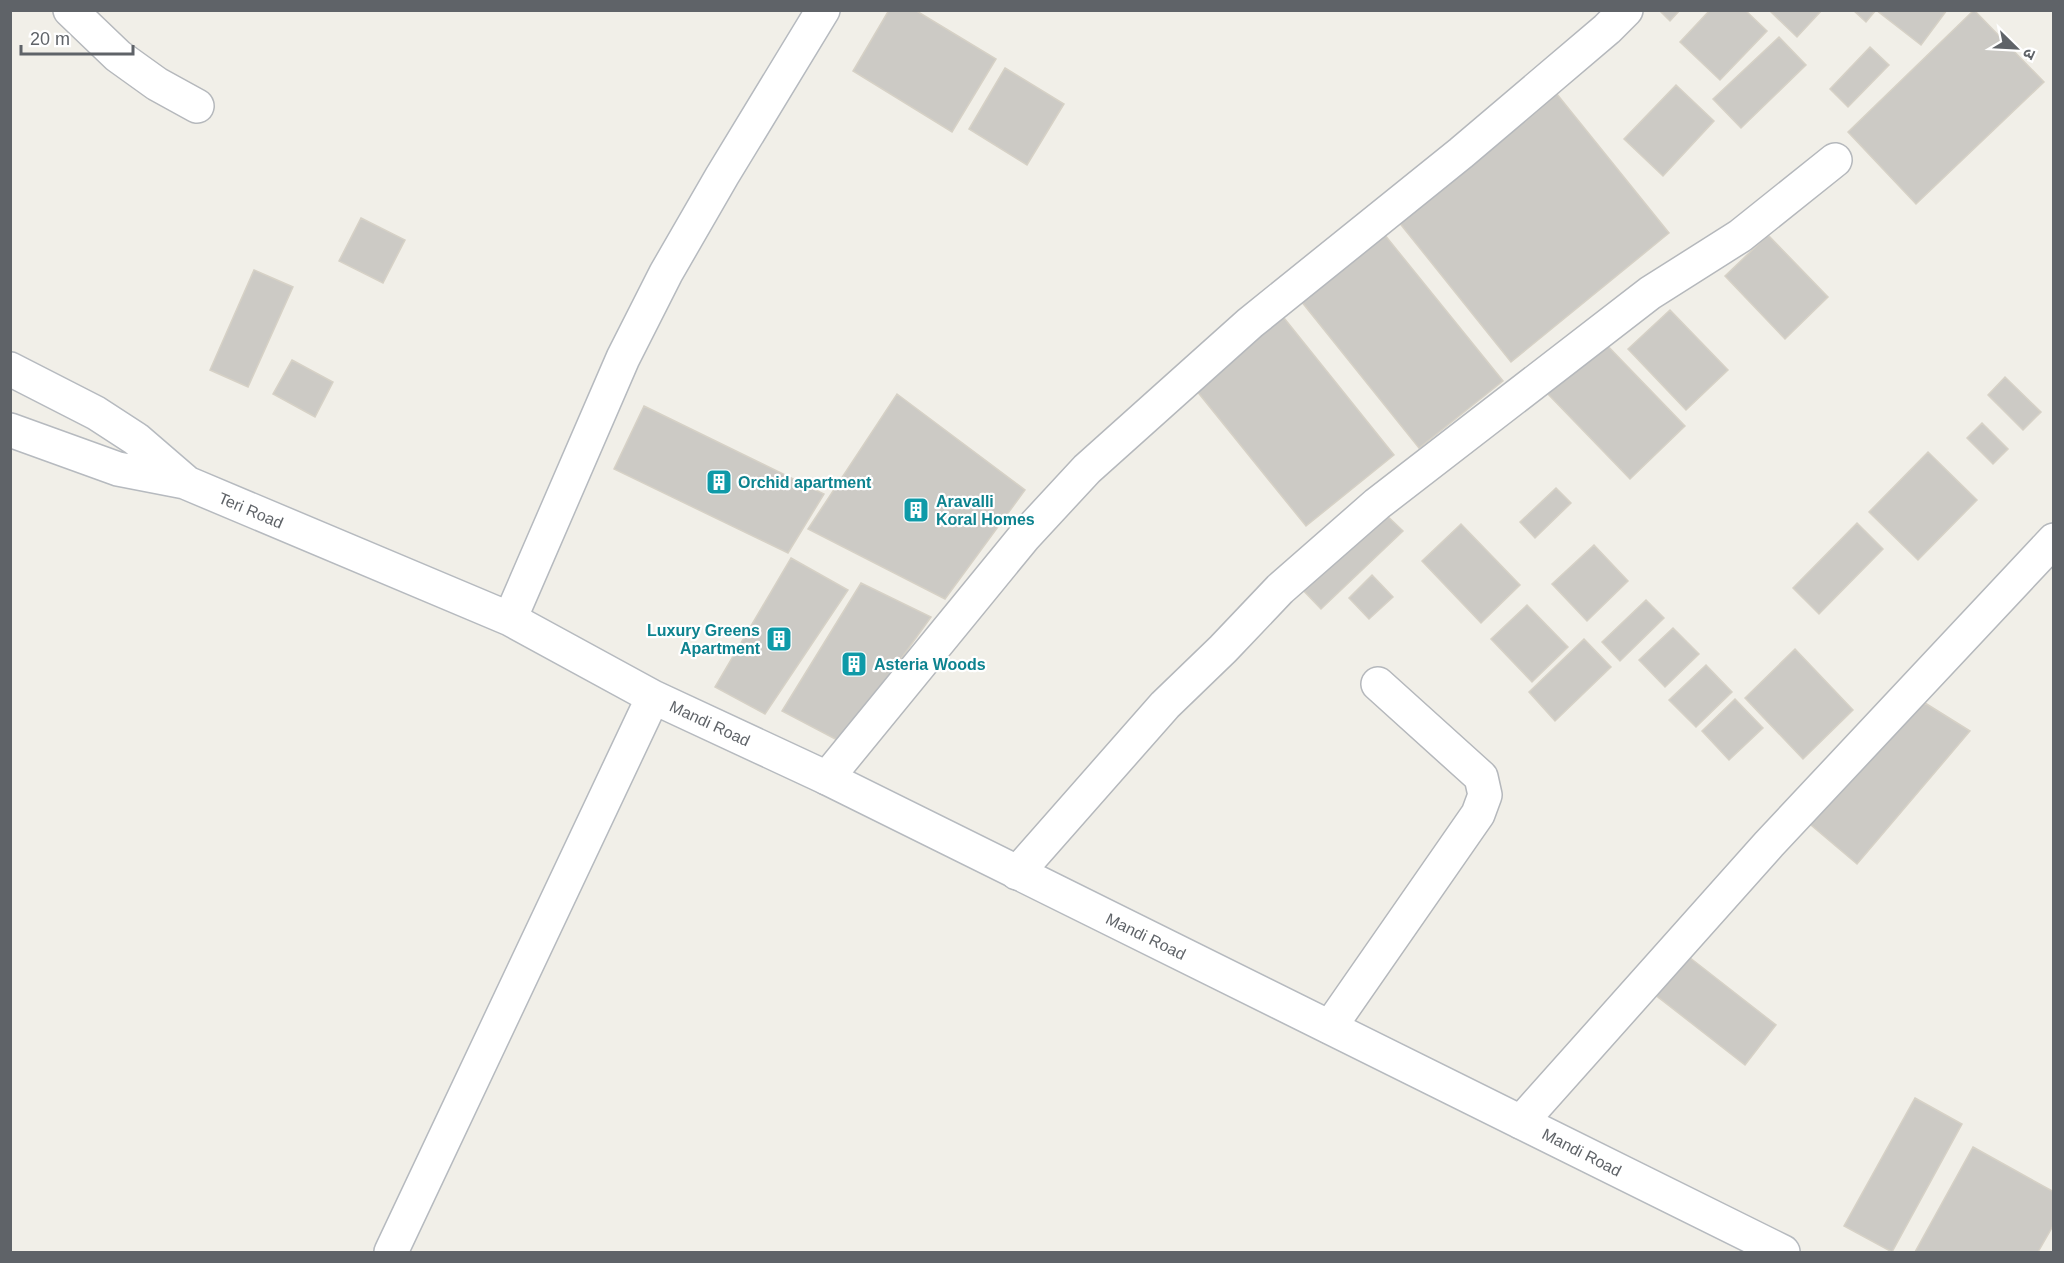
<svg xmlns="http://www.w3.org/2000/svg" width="2064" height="1263" font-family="Arial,'Noto Sans Devanagari',sans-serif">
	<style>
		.building { fill: #cccac5; stroke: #d6d1c6; stroke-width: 1.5 }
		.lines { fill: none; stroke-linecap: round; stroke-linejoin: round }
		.street-casing { stroke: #b5b8bc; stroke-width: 36 }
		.secondary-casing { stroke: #b6babf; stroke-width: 36 }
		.street { stroke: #fff; stroke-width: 33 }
		.secondary { stroke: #fff; stroke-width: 33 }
		.labels { text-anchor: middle; stroke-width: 4.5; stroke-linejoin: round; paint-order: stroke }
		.culture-label { font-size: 16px; font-weight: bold; fill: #0d838f; stroke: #fff; text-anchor: start }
		.street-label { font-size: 16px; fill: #5f6368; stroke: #fff }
	</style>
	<rect width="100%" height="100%" fill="#f1efe8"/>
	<path class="building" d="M889,10H915L996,59L952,132L853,71Z
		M1659,10H1680L1670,21Z
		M1710,10H1745L1767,31L1720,80L1680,42Z
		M1769,10H1822L1797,37Z
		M1853,10H1876L1866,22Z
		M1876,10H1947L1921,45Z
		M1974,10L2044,82L1916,204L1848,132Z
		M1779,37L1806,65L1741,128L1713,99Z
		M1870,47L1889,65L1848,107L1830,89Z
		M1005,68L1064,104L1027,165L969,129Z
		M1676,85L1714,121L1663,176L1624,139Z
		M1552,88L1669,233L1511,362L1394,216Z
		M361,218L405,240L383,283L339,261Z
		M1380,229L1503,381L1419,448L1297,296Z
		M1768,235L1828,297L1785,339L1725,276Z
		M254,270L293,287L248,387L210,370Z
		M1276,308L1394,455L1306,526L1188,380Z
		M1670,310L1728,370L1686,410L1628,349Z
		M1601,339L1685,426L1630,479L1546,392Z
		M292,360L333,382L315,417L273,394Z
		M2005,377L2041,412L2023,430L1988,395Z
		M897,394L1025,490L945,599L808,529Z
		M644,406L824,494L788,553L614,469Z
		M1982,423L2008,449L1993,464L1967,438Z
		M1928,452L1977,500L1918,560L1869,512Z
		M1556,488L1571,503L1535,538L1520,522Z
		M1381,510L1403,531L1321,609L1298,585Z
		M1857,523L1883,549L1819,614L1793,588Z
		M1461,524L1520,585L1481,623L1422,561Z
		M1594,545L1628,581L1587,621L1552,584Z
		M791,558L848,590L765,714L715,687Z
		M1372,575L1393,597L1369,619L1349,598Z
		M861,583L931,617L841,742L782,711Z
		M1646,600L1664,618L1620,661L1602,642Z
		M1527,605L1568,647L1532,682L1491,639Z
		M1673,628L1699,654L1665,687L1639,660Z
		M1584,639L1611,667L1555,721L1529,692Z
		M1795,649L1853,710L1803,759L1745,698Z
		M1706,665L1732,692L1696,727L1669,700Z
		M1735,699L1763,728L1729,760L1702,731Z
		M1925,703L1970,731L1857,864L1805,820Z
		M1680,950L1776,1025L1745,1065L1649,990Z
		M1915,1098L1962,1124L1892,1252L1844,1226Z
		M1973,1147L2054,1192V1224L2038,1252H1915Z"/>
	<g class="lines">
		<g class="street-casing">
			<path id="street" d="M70,10L118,56L157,84L197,106
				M827,778L1024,537L1087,469L1250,323L1461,153L1607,29L1626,10
				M1017,873L1165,705L1223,649L1280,589L1377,504L1650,293L1740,236L1835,160
				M1330,1027L1478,814L1485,795L1481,777L1378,684
				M1521,1122L1769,844L2054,540"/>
		</g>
		<g class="secondary-casing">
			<path id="secondary" d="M10,369L96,413L136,439L187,483L510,619L653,697L827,778L1783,1252
				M10,430L118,469L185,482
				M510,619L623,358L666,273L722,176L823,10
				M391,1252L653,697"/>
		</g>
		<use href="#street" class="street"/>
		<use href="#secondary" class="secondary"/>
	</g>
	<defs>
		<g id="building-square" transform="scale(1.35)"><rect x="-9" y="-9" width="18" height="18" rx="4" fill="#0f9aa8" stroke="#fff"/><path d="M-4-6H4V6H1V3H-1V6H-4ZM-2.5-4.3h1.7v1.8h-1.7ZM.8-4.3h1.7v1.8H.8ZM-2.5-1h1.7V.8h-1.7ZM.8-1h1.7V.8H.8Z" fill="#fff"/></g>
	</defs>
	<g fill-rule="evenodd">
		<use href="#building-square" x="719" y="482"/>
		<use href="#building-square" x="916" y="510"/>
		<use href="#building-square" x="779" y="639"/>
		<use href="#building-square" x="854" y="664"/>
	</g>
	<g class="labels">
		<g class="culture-label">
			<text x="738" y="488">Orchid apartment</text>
			<text x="936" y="507">Aravalli<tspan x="936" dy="18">Koral Homes</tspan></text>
			<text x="760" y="636" text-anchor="end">Luxury Greens<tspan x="760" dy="18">Apartment</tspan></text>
			<text x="874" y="670">Asteria Woods</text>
		</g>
		<g class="street-label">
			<text transform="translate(251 510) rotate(23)" y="6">Teri Road</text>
			<text transform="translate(710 723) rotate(25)" y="6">Mandi Road</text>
			<text transform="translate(1146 936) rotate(26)" y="6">Mandi Road</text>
			<text transform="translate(1582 1152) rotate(27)" y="6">Mandi Road</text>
		</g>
	</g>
	<rect width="2064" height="1263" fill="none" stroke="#5f6368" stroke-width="24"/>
	<g transform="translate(2016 48) rotate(114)" stroke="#ffffff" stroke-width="4.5" paint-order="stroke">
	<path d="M0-4.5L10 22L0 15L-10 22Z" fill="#5f6368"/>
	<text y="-9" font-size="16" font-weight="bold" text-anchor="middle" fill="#5f6368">उ</text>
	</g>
	<path d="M21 45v9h112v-9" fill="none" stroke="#5f6368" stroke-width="3"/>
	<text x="30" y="45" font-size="18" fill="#5f6368" stroke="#ffffff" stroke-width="4.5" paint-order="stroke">20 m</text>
</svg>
